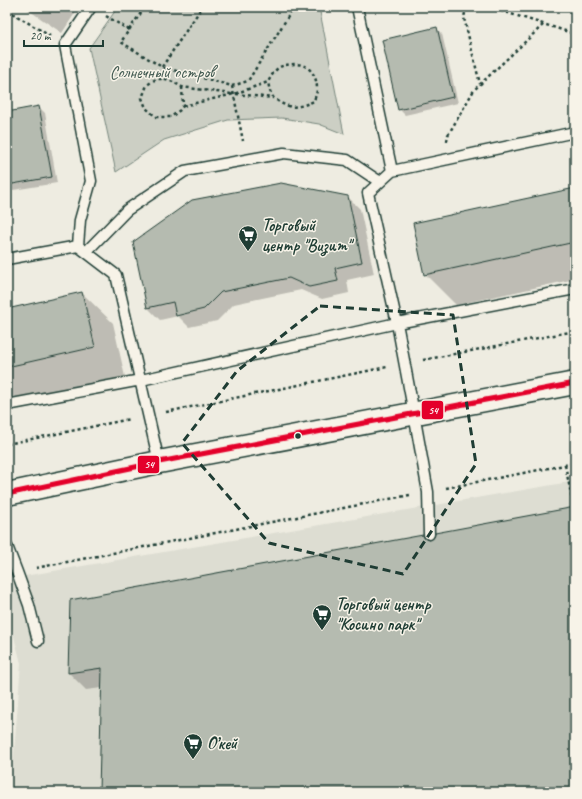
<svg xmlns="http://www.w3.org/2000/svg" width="582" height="799" font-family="Caveat,sans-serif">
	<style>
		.built { fill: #ddddd2 }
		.green { fill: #cccfc4; stroke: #76867c }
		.shadow { fill: #0003 }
		.building { fill: #b5bbb0; stroke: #1f3d34 }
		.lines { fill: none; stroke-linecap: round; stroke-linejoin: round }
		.service-casing { stroke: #1f3d34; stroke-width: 13 }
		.tertiary-casing { stroke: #1f3d34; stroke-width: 25 }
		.path { stroke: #1f3d34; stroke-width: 2.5; stroke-dasharray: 3 3; stroke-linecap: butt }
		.service { stroke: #f7f3e8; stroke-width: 10 }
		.tertiary { stroke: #f7f3e8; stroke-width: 22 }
		.bus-1-casing { stroke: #f7f3e8; stroke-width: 8 }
		.bus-1 { stroke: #e4002b; stroke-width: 5 }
		.marked { fill: none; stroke: #1f3d34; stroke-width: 3; stroke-dasharray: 8 5; stroke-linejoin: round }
		.bus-dot { fill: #1f3d34; stroke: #f7f3e8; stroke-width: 1.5 }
		.labels { text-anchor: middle; stroke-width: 3; stroke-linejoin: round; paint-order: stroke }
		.park-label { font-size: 17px; fill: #425a51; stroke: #f7f3e8 }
		.poi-label { font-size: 17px; font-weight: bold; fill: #1f3d34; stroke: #f7f3e8; text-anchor: start }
		.line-badge { stroke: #f7f3e8; stroke-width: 1.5 }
		.badge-label { font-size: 11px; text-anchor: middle; font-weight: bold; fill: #fff }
	</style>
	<rect width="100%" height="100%" fill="#eeece1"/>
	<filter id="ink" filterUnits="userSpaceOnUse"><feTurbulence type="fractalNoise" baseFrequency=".025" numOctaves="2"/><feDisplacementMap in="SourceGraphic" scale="8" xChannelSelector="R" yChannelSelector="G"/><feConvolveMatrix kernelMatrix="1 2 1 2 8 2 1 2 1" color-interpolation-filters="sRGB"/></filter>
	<g filter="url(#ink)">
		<path class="built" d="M575,481V792H11L21,663L7,610V579Z"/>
		<path class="green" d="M118,7H319L344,134L319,124L282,118L228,120L164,140L116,172L89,48Z"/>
		<path class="shadow" d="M24,7H79L62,33Z
			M436,28L442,34L458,103L405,115L399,109Z
			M39,107L45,113L57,183L7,191V113Z
			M575,189V279L456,305L425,274Z
			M348,197L360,209L374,274L347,280L349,293L322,299L301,290L234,304L217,321L189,327L178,316L160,320L148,308Z
			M82,293L113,323L125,377L7,404V310Z
			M575,508V792H100L102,688L86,690L69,673L71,601L427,541Z"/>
		<path class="building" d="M437,27L453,97L398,110L382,40Z
			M39,106L52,177L7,185V112Z
			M281,183L348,196L362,262L335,268L338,281L309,287L289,278L221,292L204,309L176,316L173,302L147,308L133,242L192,200Z
			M575,188V242L424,275L413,223Z
			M82,292L95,347L7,367V309Z
			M575,507V792H99L102,668L68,673L70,600L423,535L426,539L430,540L434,537L435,533Z"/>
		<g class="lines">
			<g class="service-casing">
				<path id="service" d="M357,7L392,171
					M78,246L80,220L91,181L65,45L91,7
					M86,252L127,210L185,171L284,153L347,160L380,182
					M7,259L78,246L116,275L159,462
					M7,405L141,380L397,323L575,289
					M429,534L428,492L414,414L397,323L368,193L392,171L575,132
					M7,546L17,572L29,605L38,641"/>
			</g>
			<g class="tertiary-casing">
				<path id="tertiary" d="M7,494L159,462L575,383"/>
			</g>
			<path class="path" d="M466,7L464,18L480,84
				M489,7L575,34
				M7,10L50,36
				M106,16L129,30L121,42L162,67L232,86L243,141
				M129,30L145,7
				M162,67L202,7
				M232,86L248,81L294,7
				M182,87L183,106L180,110L171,117H156L146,108L142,98L147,85L156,79H166L173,82L182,87L231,94
				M236,94L273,98
				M183,106L234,94L268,82C271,77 274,70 280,67C284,65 290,64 295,64C309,64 317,75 317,89C317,93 315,97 314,101C301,107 290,110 278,101C276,100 274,99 273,97C270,93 269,87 268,82
				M447,141L448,135L474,90L544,24
				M423,360L575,331
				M166,412L387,367
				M7,444L130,419
				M565,465L574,508
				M446,488L575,463
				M36,568L410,495"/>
			<use href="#service" class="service"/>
			<use href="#tertiary" class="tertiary"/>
			<g class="bus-1-casing">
				<path id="bus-1" d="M7,494L159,462L575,383"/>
			</g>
			<use href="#bus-1" class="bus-1"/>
		</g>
	</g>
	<path class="marked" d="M320,306L453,315L476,464L403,574L269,543L182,443L237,371Z"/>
	<defs>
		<g id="supermarket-pin" transform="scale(1)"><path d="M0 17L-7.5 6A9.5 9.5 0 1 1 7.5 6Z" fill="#1f3d34" stroke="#f7f3e8"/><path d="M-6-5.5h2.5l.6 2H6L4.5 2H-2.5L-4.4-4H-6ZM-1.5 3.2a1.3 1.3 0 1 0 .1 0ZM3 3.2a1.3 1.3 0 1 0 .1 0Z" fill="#fff"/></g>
	</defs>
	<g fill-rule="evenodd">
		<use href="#supermarket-pin" x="248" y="235"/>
		<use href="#supermarket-pin" x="322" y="614"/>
		<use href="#supermarket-pin" x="193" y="743"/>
	</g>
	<circle class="bus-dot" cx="298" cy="436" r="3.5"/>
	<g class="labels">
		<g class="park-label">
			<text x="162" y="78">Солнечный остров</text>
		</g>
		<g class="poi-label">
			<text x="262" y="231">Торговый<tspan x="262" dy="20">центр "Визит"</tspan></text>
			<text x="336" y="610">Торговый центр<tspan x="336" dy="20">"Косино парк"</tspan></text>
			<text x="207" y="749">О’кей</text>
		</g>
	</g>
	<g class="line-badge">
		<rect x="421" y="400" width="23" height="20" rx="4" fill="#e4002b"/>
		<rect x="137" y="455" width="23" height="19" rx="4" fill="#e4002b"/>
	</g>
	<g class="badge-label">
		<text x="433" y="414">54</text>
		<text x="149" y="468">54</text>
	</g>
	<rect width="582" height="799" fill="none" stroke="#f7f3e8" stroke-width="24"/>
	<rect x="12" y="12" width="558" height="775" fill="none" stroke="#1f3d34" stroke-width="1.5" filter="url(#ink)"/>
	<path d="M24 40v6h79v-6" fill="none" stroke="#1f3d34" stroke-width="2"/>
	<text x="30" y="40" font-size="12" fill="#1f3d34" stroke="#f7f3e8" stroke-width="3" paint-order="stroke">20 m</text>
</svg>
